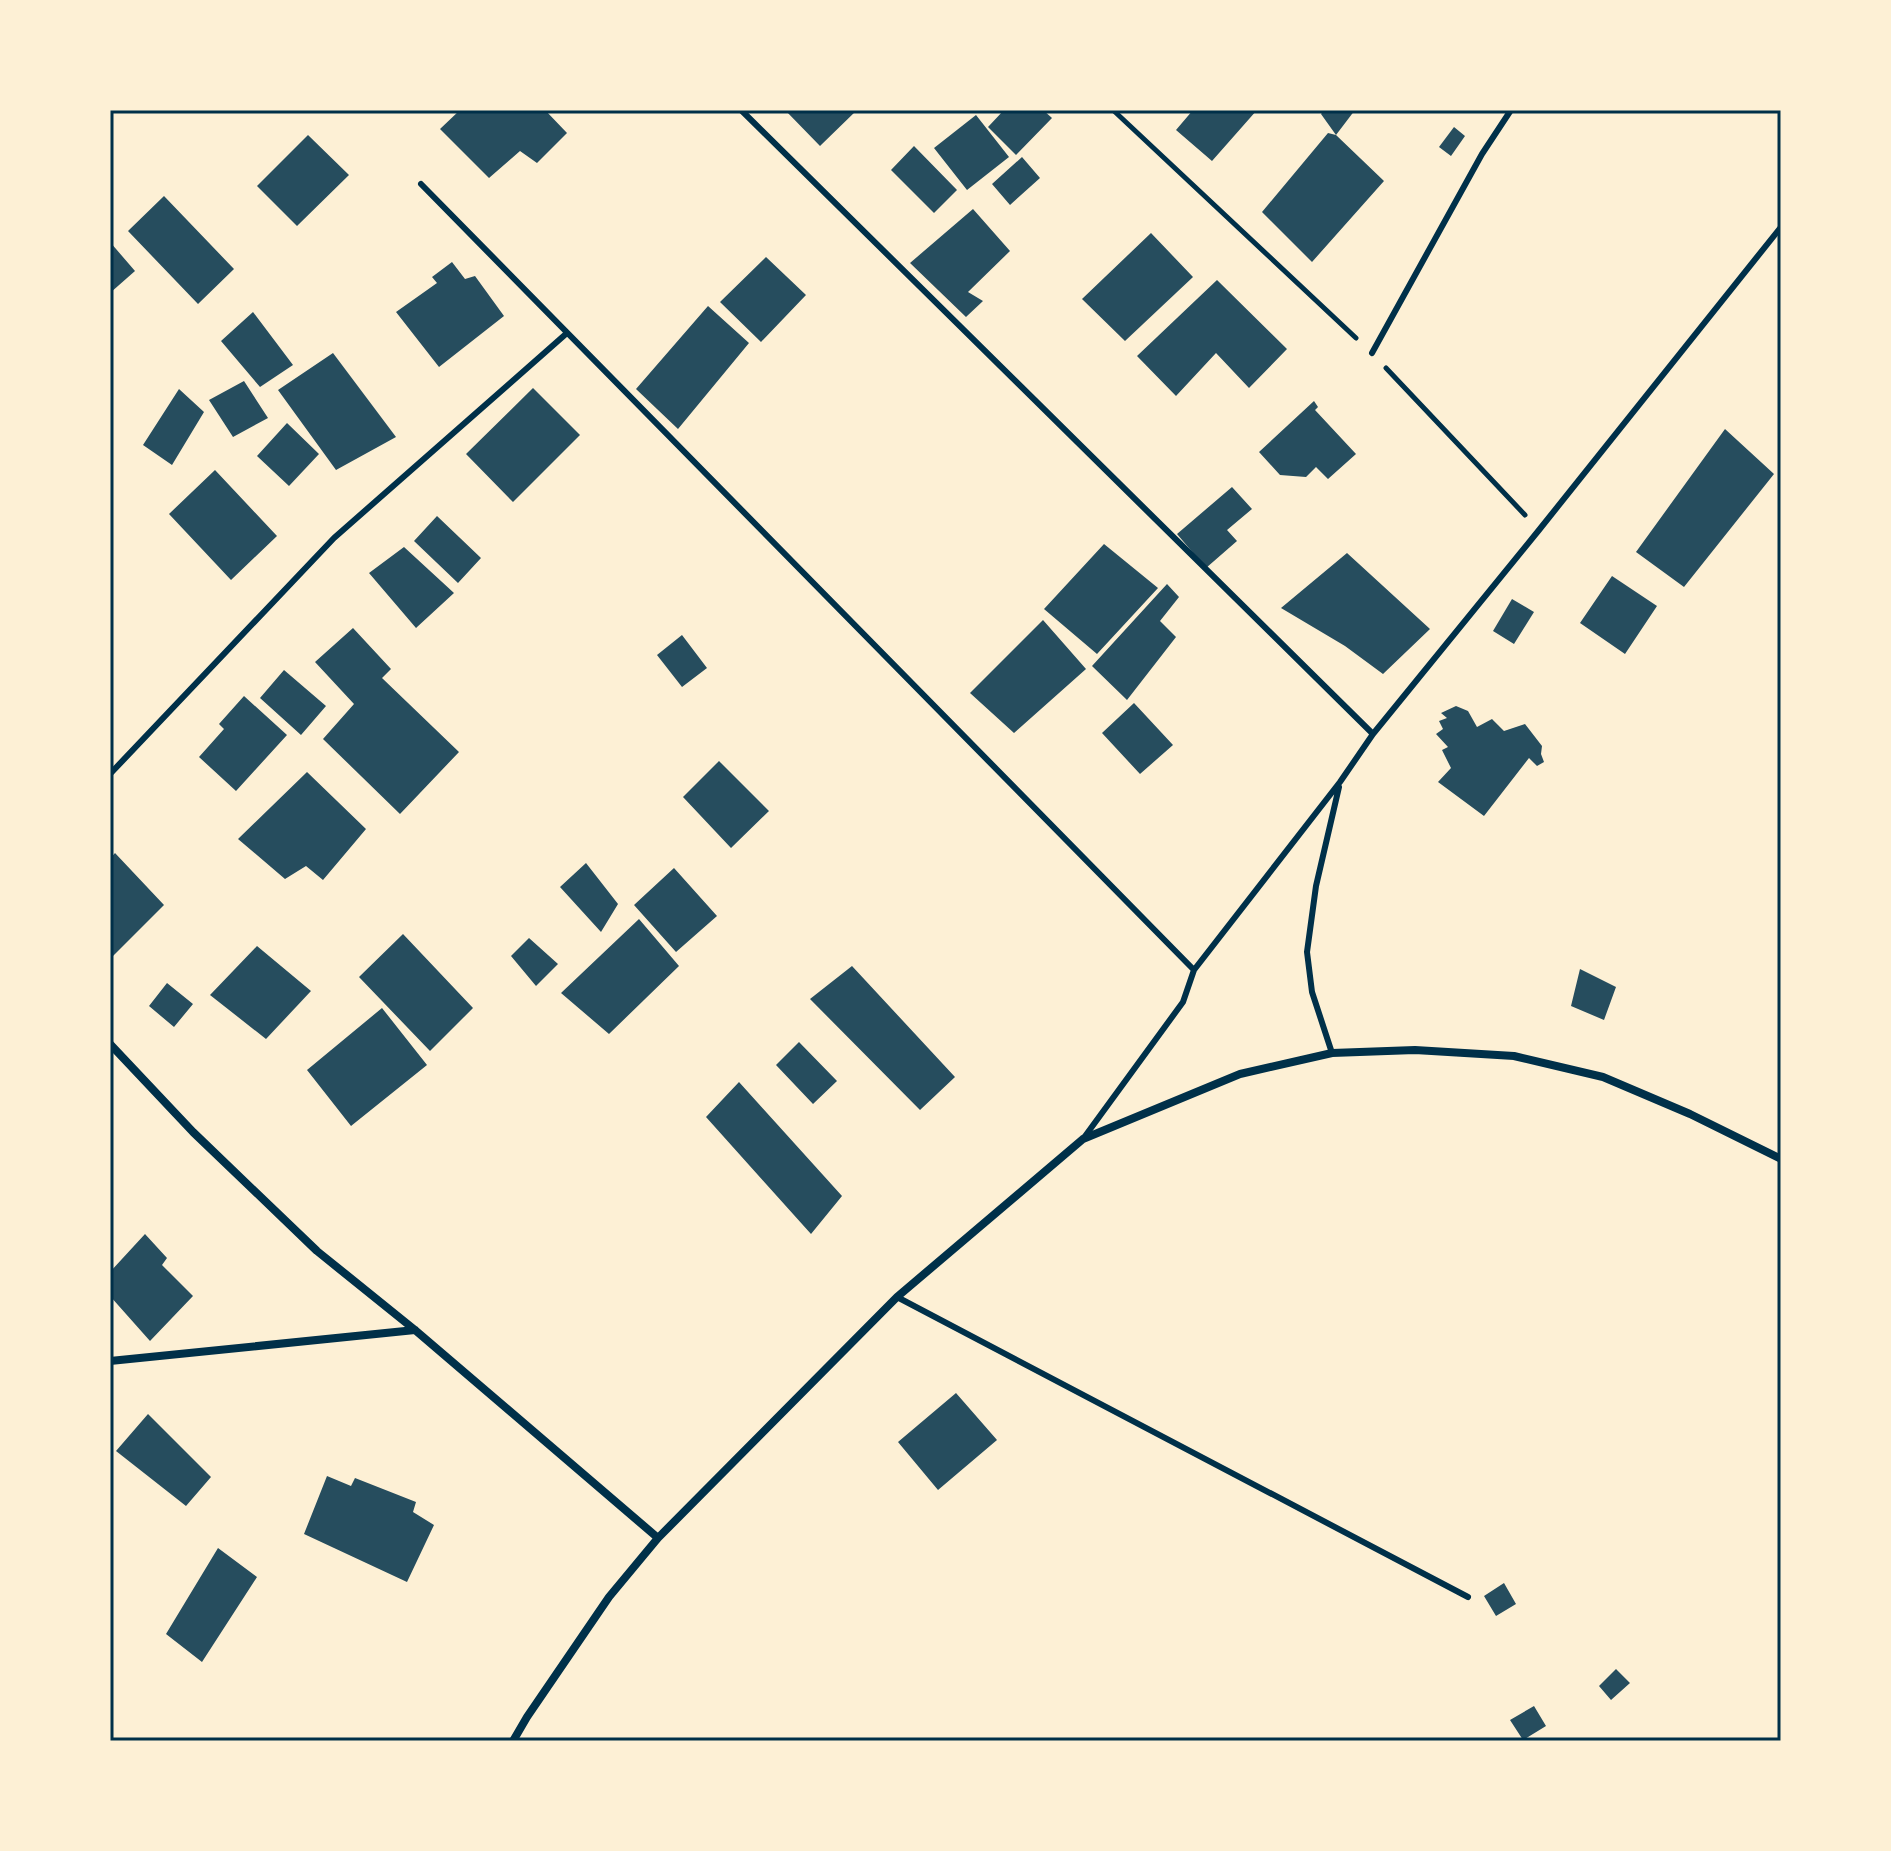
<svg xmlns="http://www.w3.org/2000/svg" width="1891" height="1851" font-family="Literata,serif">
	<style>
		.building { fill: #264d5e }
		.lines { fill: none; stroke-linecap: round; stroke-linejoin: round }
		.path { stroke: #003049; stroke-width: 5 }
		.service { stroke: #003049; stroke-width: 6 }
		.minor { stroke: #003049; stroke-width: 8 }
		.neatline { fill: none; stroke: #003049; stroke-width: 3 }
	</style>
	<rect width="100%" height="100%" fill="#fdf0d5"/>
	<path class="building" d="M460,110H545L567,133L537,163L520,151L489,178L440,129Z
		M785,110H857L820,146Z
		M1004,110H1043L1052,118L1016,155L988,127Z
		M1193,110H1257L1212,161L1176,130Z
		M1324,110H1355L1336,135L1321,114Z
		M976,115L1009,157L967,190L934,148Z
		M1454,127L1465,136L1451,156L1439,147Z
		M1328,133L1336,135L1384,181L1312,262L1262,212Z
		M308,135L349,175L297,226L257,186Z
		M914,146L957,190L934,213L891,170Z
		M1022,157L1040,178L1010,205L992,184Z
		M164,196L234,269L198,304L128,231Z
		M973,209L1010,251L968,292L983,301L966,317L910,263Z
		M1151,233L1193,277L1125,341L1082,299Z
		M110,242L135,271L110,293Z
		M766,257L806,295L761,342L720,302Z
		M452,262L465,279L475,276L504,316L439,367L396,312L437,283L432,277Z
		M1217,280L1287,349L1249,388L1216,353L1176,396L1137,356Z
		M708,306L749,343L678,429L636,389Z
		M253,312L293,365L260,387L221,341Z
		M333,353L396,437L336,470L278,390Z
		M244,381L268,418L233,437L209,400Z
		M533,388L580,435L513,502L466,454Z
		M179,389L204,412L172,465L143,445Z
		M1314,401L1318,407L1315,410L1356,454L1328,479L1316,467L1306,477L1280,475L1259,452Z
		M287,423L319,454L289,486L257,456Z
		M1725,429L1774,474L1684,587L1636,552Z
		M215,470L277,536L231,580L169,514Z
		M1232,487L1252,509L1227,530L1237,541L1206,568L1177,534Z
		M437,516L481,558L458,583L414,541Z
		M1104,544L1158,588L1097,654L1044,609Z
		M404,547L454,593L416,628L369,573Z
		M1347,553L1430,629L1383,674L1345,646L1281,608Z
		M1612,576L1657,606L1625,654L1580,623Z
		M1167,584L1179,597L1160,621L1176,637L1127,700L1092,666Z
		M1512,599L1534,612L1514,644L1493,631Z
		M1043,620L1086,669L1014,733L970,693Z
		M353,628L391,669L382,678L459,752L400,814L323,739L354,704L315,662Z
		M682,635L707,668L682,687L657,655Z
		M284,670L326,706L301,735L260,698Z
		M244,696L287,735L236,791L199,757L224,729L219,724Z
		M1134,703L1173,745L1140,774L1102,733Z
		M1456,706L1468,711L1477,727L1492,719L1504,731L1525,724L1542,746L1541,754L1544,762L1537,766L1529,758L1484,816L1438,782L1451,768L1442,750L1448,747L1436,734L1443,729L1439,721L1447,718L1441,713Z
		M719,761L769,811L731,848L683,797Z
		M307,772L366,829L323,880L306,866L285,879L238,839Z
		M115,853L164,905L110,959V859Z
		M586,863L618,904L601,932L560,887Z
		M674,868L717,916L676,952L634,905Z
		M639,919L679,966L609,1034L561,993Z
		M403,934L473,1008L430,1051L359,977Z
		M529,938L558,964L536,986L511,956Z
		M257,946L311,991L266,1039L210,995Z
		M852,966L955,1077L920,1110L810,999Z
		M1580,969L1616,987L1604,1020L1571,1006Z
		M167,983L193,1004L174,1027L149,1006Z
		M382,1008L427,1065L351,1126L307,1070Z
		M799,1042L837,1081L813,1104L776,1065Z
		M739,1082L842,1196L811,1234L706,1117Z
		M145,1234L167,1258L162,1265L193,1296L150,1341L110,1296V1272Z
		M956,1393L997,1440L938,1490L898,1442Z
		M148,1414L211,1477L186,1506L116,1451Z
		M327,1476L351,1486L355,1478L416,1502L413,1512L434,1525L407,1582L304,1534Z
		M218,1548L257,1577L202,1662L166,1634Z
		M1504,1583L1516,1604L1496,1616L1484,1596Z
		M1616,1669L1630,1683L1611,1700L1599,1686Z
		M1534,1706L1546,1726L1523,1740L1510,1720Z"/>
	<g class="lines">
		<path class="path" d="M1113,110L1356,338
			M1386,368L1525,515"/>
		<path class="service" d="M741,110L1373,734
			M421,184L1194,970
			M1372,353L1482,154L1511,110
			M110,774L334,538L567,333
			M1332,1053L1312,992L1307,952L1316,886L1339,787
			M1083,1139L1183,1002L1194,970L1340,782L1373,734L1539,530L1781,227
			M897,1297L1468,1597"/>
		<path class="minor" d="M110,1044L193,1132L317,1251L415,1330L658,1538
			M110,1361L415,1330
			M513,1741L527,1717L609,1597L658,1538L897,1297L1083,1139L1240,1074L1332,1053L1415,1050L1514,1056L1603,1077L1690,1114L1781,1159"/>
	</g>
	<rect width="1891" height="1851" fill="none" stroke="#fdf0d5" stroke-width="224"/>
	<rect x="112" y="112" width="1667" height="1627" class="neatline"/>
</svg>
